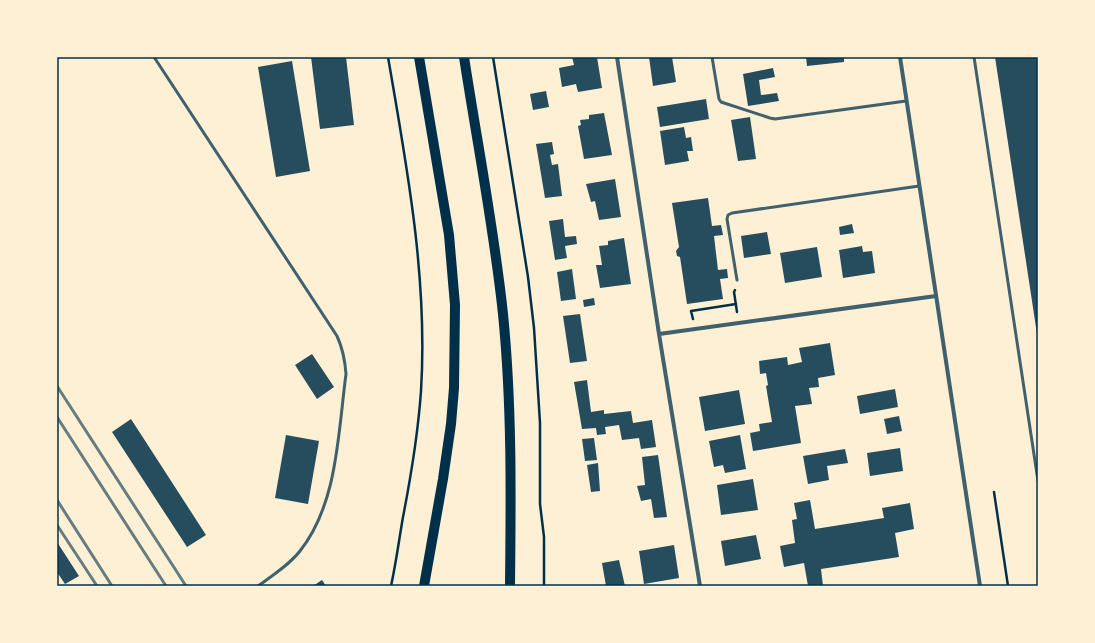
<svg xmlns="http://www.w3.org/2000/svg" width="1095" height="643" font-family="Helvetica,sans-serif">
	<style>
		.building { fill: #264d5e }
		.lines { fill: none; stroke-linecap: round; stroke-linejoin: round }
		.path { stroke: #003049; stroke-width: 2.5 }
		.service { stroke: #3f606c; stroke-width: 3 }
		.minor { stroke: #3f606c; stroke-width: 4 }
		.primary { stroke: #003049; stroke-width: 10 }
		.rail { stroke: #657d81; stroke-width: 3 }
		.neatline { fill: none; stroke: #003049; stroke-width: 1.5 }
	</style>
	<rect width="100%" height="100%" fill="#fdf0d5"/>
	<path class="building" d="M311,57H346L354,125L320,129Z
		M572,57H597L602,88L578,92L576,84L562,87L559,68L574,65Z
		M649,57H672L676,82L653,86Z
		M806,57H844V62L807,66Z
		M995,57H1038V334H1037Z
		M292,61L310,171L276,177L258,67Z
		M773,68L775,77L759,80L761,95L777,93L779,101L748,106L743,74Z
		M546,91L549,107L533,110L530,94Z
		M706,99L709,119L660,127L657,107Z
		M604,113L612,155L584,159L578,126L581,125L580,120L589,119V115Z
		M750,117L756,159L738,161L731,120Z
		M684,127L686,138L691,137L693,151H687L689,161L665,165L660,131Z
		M552,142L554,154L550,155L552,165L558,164L562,196L545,198L536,144Z
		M615,179L621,217L599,220L595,201L591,202L586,184Z
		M708,198L712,226L721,225L723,235L714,236L718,270L727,269L728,278L720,279L723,299L687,304L680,257L677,256L676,251L679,247L672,203Z
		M563,219L565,237L576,236L577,244L565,246L567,258L555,260L549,221Z
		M852,224L854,233L840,235L839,227Z
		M767,232L771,254L744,258L741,236Z
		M624,238L631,284L600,288L596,265H602L599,246L608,245V241Z
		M862,246L863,252L872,251L875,273L843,278L839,250Z
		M817,247L822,277L785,283L780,253Z
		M572,269L576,299L561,301L557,272Z
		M594,298L595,305L584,307L583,300Z
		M580,314L587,361L570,363L563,316Z
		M830,343L835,375L818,378L819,387L809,388L812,404L795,406L801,443L753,451L750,433L760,431L759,424L772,422L766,386L768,385L766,373L760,374L759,361L787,357L788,365L802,362L799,348Z
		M312,354L334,387L317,399L295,365Z
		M587,380L591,412L604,410V414L631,411L633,423L652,420L656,447L641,449L639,438L622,440L619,425L605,427L606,434L597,435L596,428L582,429L574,382Z
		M895,389L898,407L860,414L857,396Z
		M739,390L745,424L705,431L699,397Z
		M899,416L902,431L887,434L884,419Z
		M131,419L206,535L187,547L112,432Z
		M286,435L319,441L308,504L275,498Z
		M740,435L746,469L725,473L723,465L714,467L709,441Z
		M594,438L597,460L585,461L582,439Z
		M900,448L903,471L870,476L867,453Z
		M845,449L848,463L827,466L829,480L808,484L803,456Z
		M658,455L667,517L654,518L651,499L641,501L637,486L645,485L642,457Z
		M598,463L600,491L591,492L587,465Z
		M753,479L758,510L721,515L717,485Z
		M810,500L815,529L884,518L882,508L910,503L914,529L895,533L899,557L821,569L823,586H808L804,563L784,567L780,546L795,543L792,520L797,519L794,503Z
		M756,535L761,559L725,566L721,541Z
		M57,542L79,576L65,584L57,572Z
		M674,545L679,578L644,584L639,551Z
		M619,560L625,586H606L602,563Z
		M322,580L326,586H313Z"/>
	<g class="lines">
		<path class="path" d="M388,57C407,167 428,279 421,391C418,434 411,476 403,517C399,540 396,563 391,586
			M493,57L528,277L534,328L540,423V504L544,537V586
			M735,290L734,292L737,312
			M693,319L691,311L736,304
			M994,492L1008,586"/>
		<path class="service" d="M154,57L337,336C343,349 345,360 346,374C338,433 338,503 300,551C289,565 272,576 258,586
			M712,57L719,99L721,102L770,118L775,119L906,101
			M974,57L1038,481
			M737,280L727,219L728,215L732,213L919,186"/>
		<path class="minor" d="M617,57L659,334L700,586
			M900,57L980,586
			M659,334L936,296"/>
		<path class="primary" d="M419,57L449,235L455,305L454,388L451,424L443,479L424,586
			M464,57C477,142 494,228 503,314C512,405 511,495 510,586"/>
		<path class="rail" d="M57,386L186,586
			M57,417L166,586
			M57,500L112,586
			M57,525L97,586"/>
	</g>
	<rect width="1095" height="643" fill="none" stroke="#fdf0d5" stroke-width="116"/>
	<rect x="58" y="58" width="979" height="527" class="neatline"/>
</svg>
